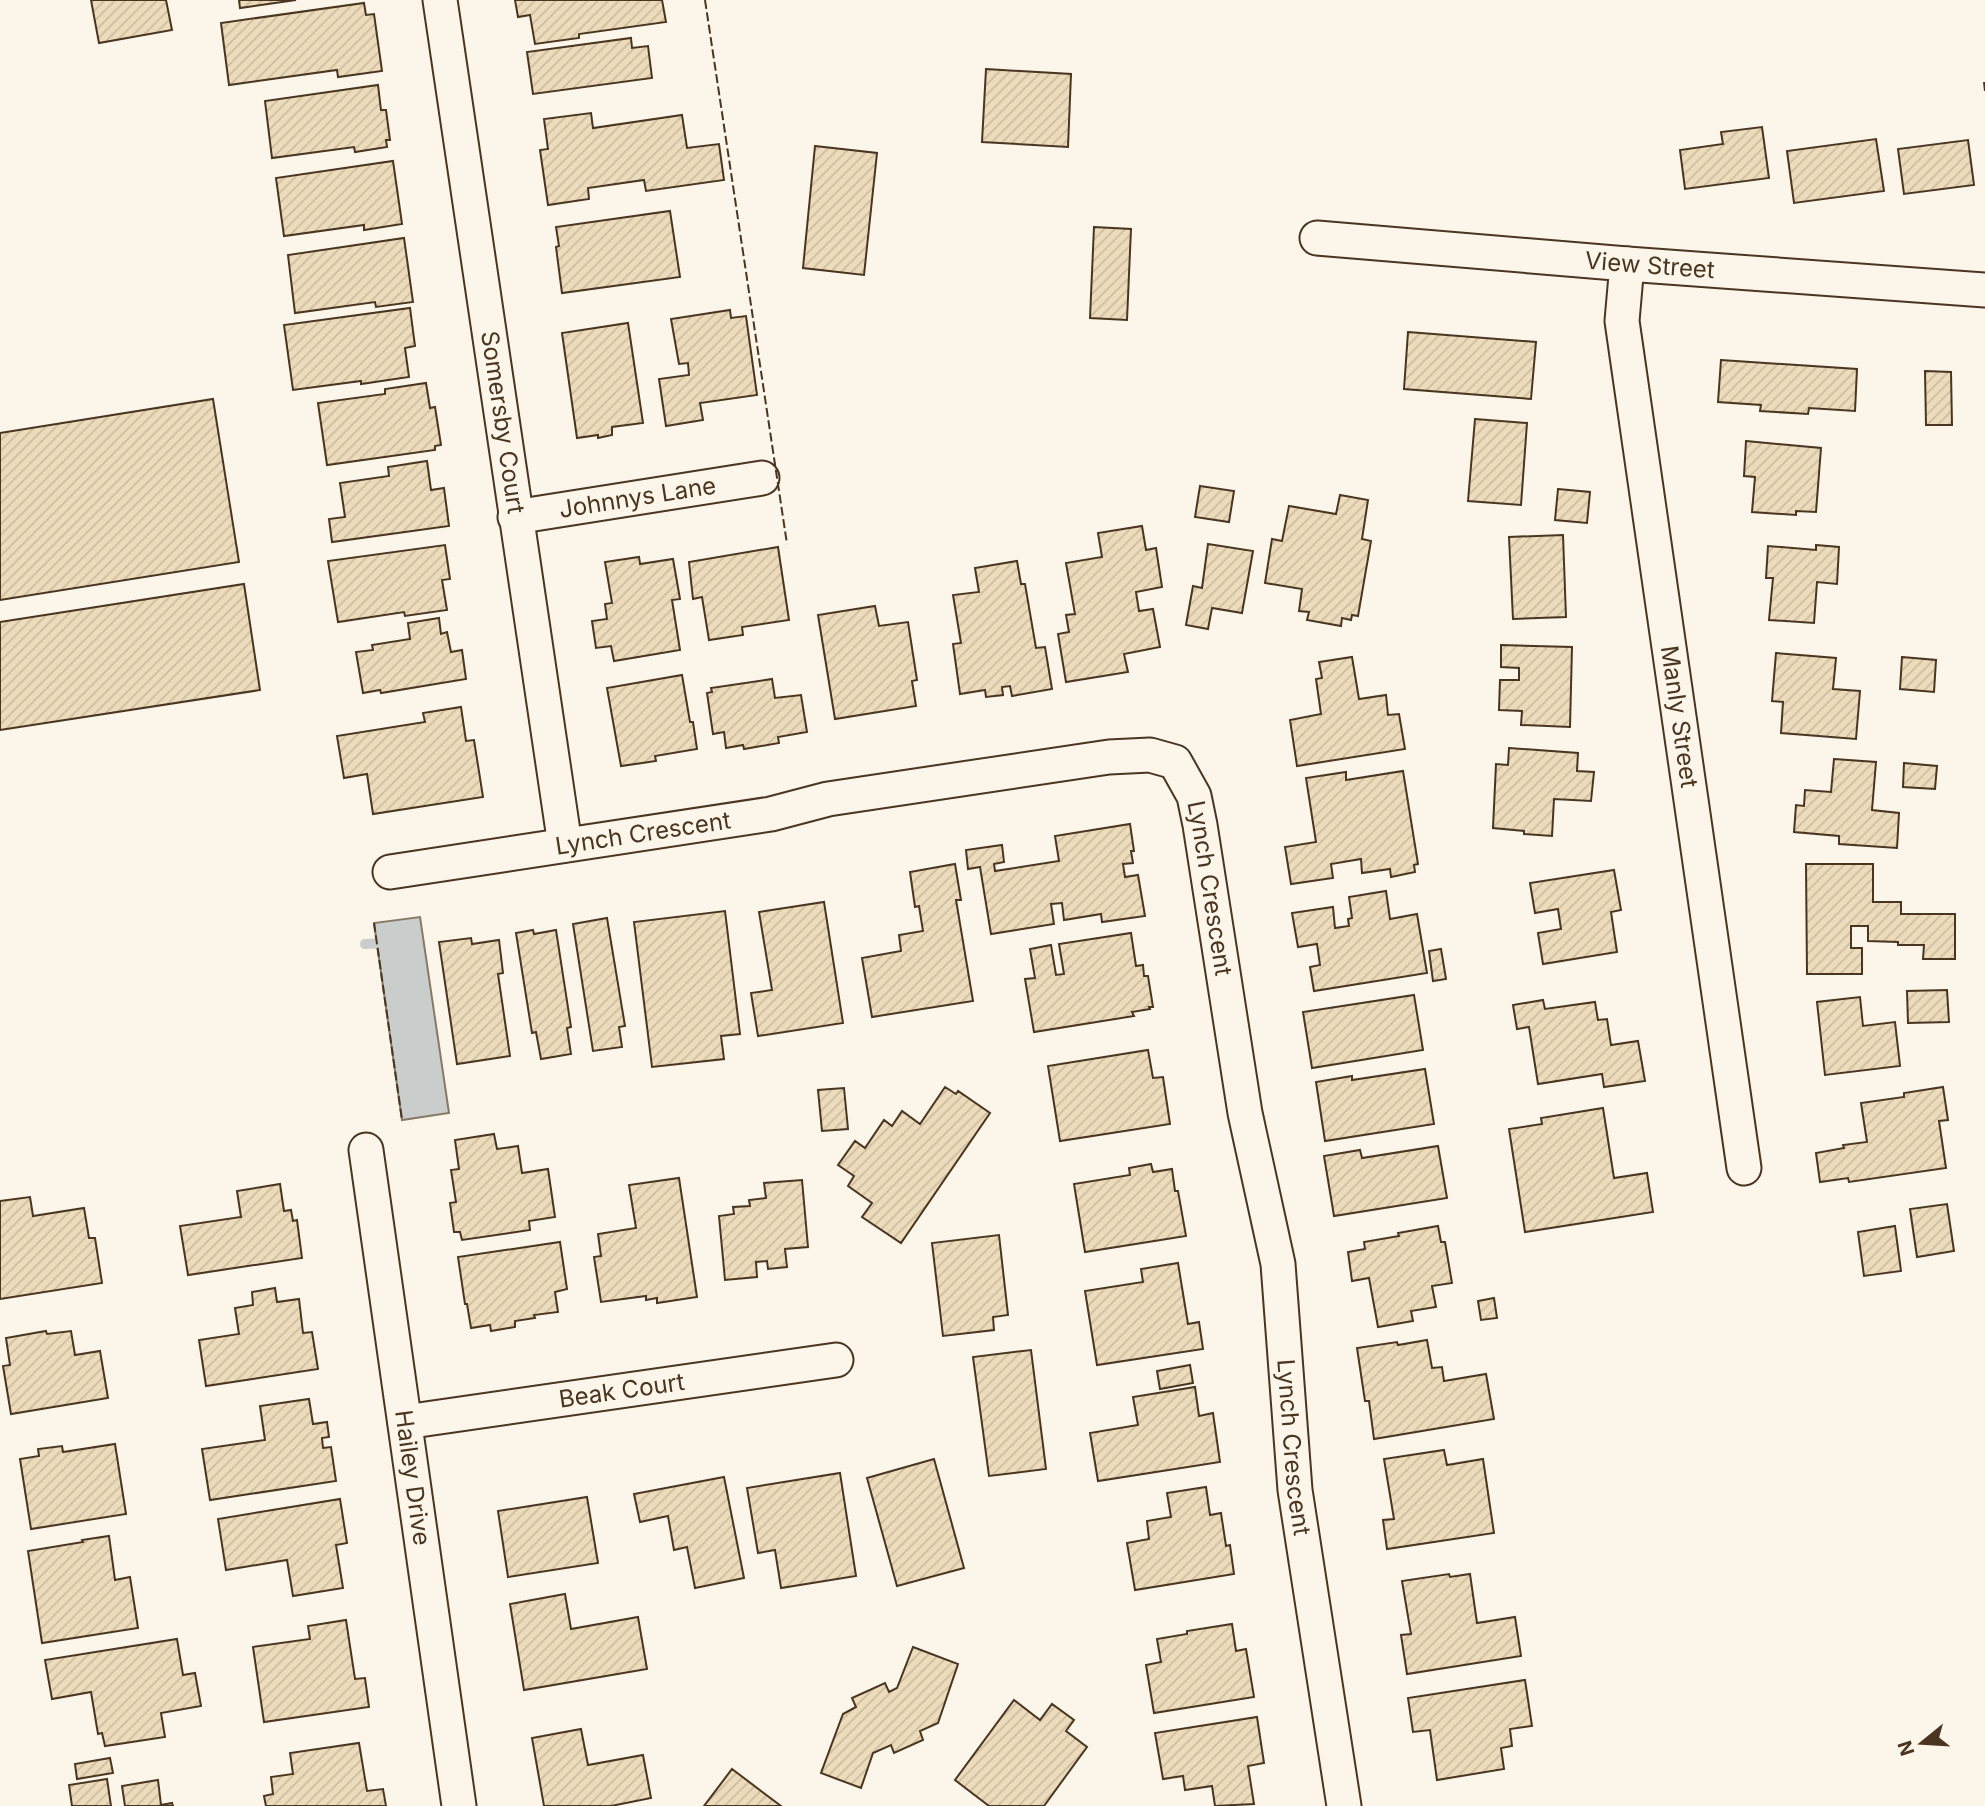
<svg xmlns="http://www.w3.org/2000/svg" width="1985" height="1806" font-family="Inter,sans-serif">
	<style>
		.water { fill: #c9cecd; stroke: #887966; stroke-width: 2 }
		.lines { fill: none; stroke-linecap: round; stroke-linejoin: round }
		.stream { stroke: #c9cecd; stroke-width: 10 }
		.building { fill: url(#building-hatch); stroke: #4a3520; stroke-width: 2 }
		.minor-casing { stroke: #4a3520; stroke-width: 37 }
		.minor { stroke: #fbf6e9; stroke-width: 33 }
		.fence { stroke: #4a3520; stroke-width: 2; stroke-dasharray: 9 3.5; stroke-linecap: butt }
		.labels { text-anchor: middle; stroke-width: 5; stroke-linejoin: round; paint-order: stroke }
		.street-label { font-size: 24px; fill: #4a3520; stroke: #fbf6e9 }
	</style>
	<defs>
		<pattern id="building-hatch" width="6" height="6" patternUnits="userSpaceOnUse" patternTransform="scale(1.75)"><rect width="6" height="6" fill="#ecdcbc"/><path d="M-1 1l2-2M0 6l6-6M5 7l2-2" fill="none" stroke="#ccbda1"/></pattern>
	</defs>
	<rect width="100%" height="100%" fill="#fbf6e9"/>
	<path class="water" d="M420,917L449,1113L402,1120L374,923Z"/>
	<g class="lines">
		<path class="stream" d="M365,944L389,943"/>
	</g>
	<path class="building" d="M91,0H166L172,30L99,43Z
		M239,0H296L240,8Z
		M515,0H662L666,22L579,34V38L535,44L530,15L518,17Z
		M364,3L366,15L374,14L382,71L338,77L337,70L229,85L221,23Z
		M631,38L632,48L648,46L652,78L533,94L527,52Z
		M986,69L1071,74L1068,147L982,142Z
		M378,85L381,110H386L390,140H386L387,147L355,152L354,147L272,158L265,101Z
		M591,113L593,128L682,115L687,148L719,144L724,180L646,191L644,180L588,188L589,199L548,205L540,150L548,149L544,119Z
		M1762,127L1769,178L1685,189L1680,150L1723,144L1721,132Z
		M1876,139L1884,191L1794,203L1787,151Z
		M1968,140L1974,185L1904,194L1898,149Z
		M815,146L877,153L864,275L803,268Z
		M393,161L402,224L364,230V225L284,236L276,178Z
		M670,211L680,277L562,293L556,247L559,246L556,227Z
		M1094,227L1131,229L1127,320L1090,318Z
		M404,238L413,302L376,307L375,302L295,313L288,255Z
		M410,308L415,346L405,348L409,377L361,384V381L293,390L284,325Z
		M730,310L731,318L746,316L757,395L700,403L703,420L666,426L659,379L689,375L688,363L679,364L671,319Z
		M628,323L643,423L612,427V435L598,438V435L577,438L562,333Z
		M1408,332L1536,342L1531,399L1404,389Z
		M1721,360L1857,369L1855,411L1809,408L1808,414L1760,411L1761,405L1718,402Z
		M1925,371L1951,372L1952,425H1926Z
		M426,383L430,408L435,407L441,445L435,446V450L327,465L318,403L385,394V389Z
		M213,399L239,562L0,600V433Z
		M1475,419L1527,423L1521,505L1468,501Z
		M1746,441L1821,448L1816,512L1796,511V515L1752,512L1755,477L1744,476Z
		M427,461L431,490L444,488L449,526L332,542L329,519L345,517L340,483L389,476L388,467Z
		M1200,486L1234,491L1229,522L1195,517Z
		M1558,489L1590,492L1587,523L1555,520Z
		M1340,495L1368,500L1362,539L1371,541L1358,616L1352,615L1351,620L1342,618L1341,626L1307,620L1309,612L1299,611L1302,589L1265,583L1272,539L1282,541L1289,506L1336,514Z
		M1142,526L1146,550L1156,548L1162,587L1136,592L1139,611L1153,609L1160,647L1124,654L1128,672L1066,682L1058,634L1069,632L1066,615L1075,614L1066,563L1102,557L1098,533Z
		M1563,535L1566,617L1513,619L1509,537Z
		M1208,544L1253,551L1242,613L1212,608L1208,629L1186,625L1193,586L1202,588Z
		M445,545L450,579L442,580L447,610L405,616L404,612L338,622L328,561Z
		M1816,545L1839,547L1837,584L1817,582L1814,623L1769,620L1773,578H1766L1768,546L1816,550Z
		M778,547L789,620L742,627L743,635L709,640L702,597L693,599L689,562Z
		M639,557L640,564L673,559L680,599L672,600L680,650L614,661L611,646L596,648L592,621L607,619L605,604L612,603L605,562Z
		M1017,561L1021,584H1025L1036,648L1045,647L1052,689L1012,696L1010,686L1002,687L1003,695L986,697L985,690L960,694L953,644L961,643L953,595L979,592L975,568Z
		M244,584L260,690L0,730V622Z
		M875,606L879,626L908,622L917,680L912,681L916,706L835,719L818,615Z
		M439,618L441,634L447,632L451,652L462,650L466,679L381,693L380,690L363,693L356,652L373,650L372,645L410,639L408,623Z
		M1501,645L1572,647L1570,727L1521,725L1522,711L1499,710L1500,680H1519V668L1501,667Z
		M1776,653L1836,658L1833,689L1860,691L1856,739L1781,733L1783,702L1772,701Z
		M1352,657L1359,699L1386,695L1388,715L1399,714L1405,749L1297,766L1290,720L1321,714L1316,679L1322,678L1319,662Z
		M1902,657L1936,660L1934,692L1900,689Z
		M682,675L690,722H693L697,749L655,756L656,761L621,766L607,688Z
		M772,679L775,698L801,695L807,732L778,737L779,743L744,749L743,745L726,748L724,732L713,734L707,693L712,692L711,688Z
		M461,707L466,741L474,740L483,797L373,814L367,774L344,778L337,736L425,722L423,713Z
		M1509,748L1578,753L1577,771L1594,772L1591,801L1554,799L1552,836L1524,834V831L1493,828L1496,764L1508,765Z
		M1834,759L1876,762L1872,810L1899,813L1897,848L1839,844V836L1794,832L1796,805L1804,806L1805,790L1831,792Z
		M1904,763L1937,766L1935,789L1903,787Z
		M1403,771L1418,864L1414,865L1415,872L1391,877L1390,869L1362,873L1361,859L1331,864L1333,878L1291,884L1285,847L1316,842L1306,778L1346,772V780Z
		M1130,824L1134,851H1131L1133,863L1123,864L1125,877L1138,875L1145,916L1102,922L1101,914L1064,920L1062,903L1051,904L1054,924L991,934L980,867L968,869L966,850L1002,845L1004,862L994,864L995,871L1059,861L1055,836Z
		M955,864L961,900H956L973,1001L872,1017L862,958L901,951L899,935L923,931L919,906L915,907L910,872Z
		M1806,864H1873V902H1901V914H1955V959H1923L1924,945H1898V942L1868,941V926H1851V948H1862V974H1807Z
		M1614,870L1621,910L1611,912L1617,952L1543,964L1538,933L1561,929L1558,909L1535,913L1530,883Z
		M1386,891L1390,919L1417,914L1427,973L1314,991L1310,967L1320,965L1317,944L1298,947L1292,913L1333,907L1335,928L1349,926L1348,919L1352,918L1349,897Z
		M824,902L843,1023L758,1036L751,993L772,990L759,912Z
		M725,911L740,1034L721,1036L724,1059L652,1067L634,922Z
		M607,918L625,1026L619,1027L622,1047L593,1051L573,924Z
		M533,930L534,934L556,930L571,1027L567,1028L571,1054L541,1059L536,1032L532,1033L516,933Z
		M1131,933L1136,966L1143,965L1144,976H1148L1153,1007H1149L1150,1009L1132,1012L1134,1016L1034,1032L1025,979L1035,978L1030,949L1051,945L1056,975L1064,974L1059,944Z
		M471,938L472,944L499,940L503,973L498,974L510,1056L457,1064L439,942Z
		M1441,949L1446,979L1433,981L1429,951Z
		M1947,990L1949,1022L1908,1023L1907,991Z
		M1414,995L1423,1050L1312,1068L1303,1012Z
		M1860,997L1863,1026L1895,1022L1900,1066L1825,1075L1817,1002Z
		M1543,1000L1545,1009L1595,1002L1598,1020L1607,1019L1611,1045L1638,1041L1645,1081L1604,1087L1602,1074L1538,1084L1529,1027L1517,1029L1513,1005Z
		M1148,1050L1153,1078L1163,1077L1170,1124L1060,1141L1048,1066Z
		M1425,1069L1434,1124L1325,1141L1316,1082L1352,1076V1080Z
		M945,1087L956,1094L958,1091L990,1113L901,1243L862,1217L872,1203L848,1186L854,1176L838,1165L855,1141L865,1148L884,1120L892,1126L902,1111L920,1124Z
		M1943,1087L1948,1120L1939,1121L1946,1168L1849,1182L1848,1178L1820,1182L1816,1153L1844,1148L1843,1145L1867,1142L1861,1103L1904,1097V1093Z
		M844,1088L848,1129L822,1131L818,1090Z
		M1603,1108L1614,1178L1647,1173L1653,1212L1525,1232L1509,1129L1542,1124L1541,1118Z
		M494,1134L497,1149L518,1146L522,1173L548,1169L555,1217L529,1221L530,1230L462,1240L460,1232H454L450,1203L456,1202L451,1170L459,1169L455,1140Z
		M1438,1146L1447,1198L1334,1216L1324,1156L1360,1150L1362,1158Z
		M1151,1164L1153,1172L1172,1169L1175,1191H1178L1186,1236L1085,1252L1074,1184L1130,1175L1129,1168Z
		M679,1178L697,1297L657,1303V1298L646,1300V1296L601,1302L594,1257L601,1256L598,1234L636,1228L629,1185Z
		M802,1180L808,1247L785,1249L787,1267L768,1269L767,1261L756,1262L757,1277L725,1280L719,1216L734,1214L733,1207L750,1206L749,1200L766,1198L764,1183Z
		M280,1184L284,1211L291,1210L293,1221L297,1220L302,1258L188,1275L180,1226L241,1217L237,1191Z
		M30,1197L33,1216L84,1208L89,1238H95L102,1283L0,1299V1201Z
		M1947,1204L1954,1251L1917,1257L1910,1209Z
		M1438,1226L1441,1242H1445L1452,1283L1432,1286L1436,1307L1411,1311L1413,1321L1378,1327L1369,1278L1352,1281L1348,1252L1365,1249L1364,1242L1399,1236L1398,1233Z
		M1895,1226L1901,1271L1864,1276L1858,1232Z
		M999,1235L1008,1315L993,1317L994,1330L943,1336L932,1243Z
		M560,1242L567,1289L555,1292L558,1312L534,1315L535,1318L515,1321V1327L491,1331L490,1325L471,1328L467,1304H465L458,1257Z
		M1178,1263L1188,1324L1199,1322L1203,1349L1097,1365L1085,1291L1143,1282L1141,1269Z
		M275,1288L277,1302L299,1299L303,1333L312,1332L318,1369L206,1386L199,1340L239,1334L235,1308L253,1305L252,1292Z
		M1494,1298L1497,1318L1481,1320L1478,1301Z
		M46,1331L47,1334L71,1331L75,1355L100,1351L108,1398L11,1414L3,1366L10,1365L6,1338Z
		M1427,1340L1432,1368L1442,1367L1444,1381L1486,1374L1494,1419L1374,1439L1369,1401H1365L1357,1348L1397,1342L1398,1345Z
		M1031,1350L1046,1469L989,1476L973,1357Z
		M1190,1365L1193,1383L1160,1389L1157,1371Z
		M1195,1387L1199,1416L1213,1413L1220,1462L1098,1481L1090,1433L1138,1425L1133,1397Z
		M309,1399L313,1424L327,1422L329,1437L322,1438L323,1448L331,1447L336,1481L210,1500L202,1449L265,1440L260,1406Z
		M115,1444L126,1514L31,1529L20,1459L39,1456L38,1449L62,1446L63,1452Z
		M1444,1450L1447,1465L1483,1459L1494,1533L1387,1549L1383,1520L1394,1519L1384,1459Z
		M934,1459L964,1568L897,1586L867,1478Z
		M840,1473L856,1576L781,1588L775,1550L758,1553L747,1488Z
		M724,1477L744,1578L695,1588L687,1547L674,1550L668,1516L640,1522L634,1494Z
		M1206,1487L1210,1515L1221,1513L1226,1546L1230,1545L1234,1574L1135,1590L1127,1543L1149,1539L1147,1521L1171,1517L1167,1493Z
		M587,1497L598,1563L508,1577L498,1511Z
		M340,1499L347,1543L336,1545L343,1588L293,1596L287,1560L226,1570L218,1519Z
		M109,1536L115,1580L130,1577L138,1628L42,1643L28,1551L83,1542L82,1540Z
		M1449,1574L1450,1577L1470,1574L1477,1623L1515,1617L1521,1656L1407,1674L1401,1635L1411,1634L1402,1581Z
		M565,1594L571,1629L638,1617L647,1669L524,1690L510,1604Z
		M346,1620L355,1679L365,1678L369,1707L264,1722L253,1647L310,1639L308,1626Z
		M1232,1624L1236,1651L1246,1649L1254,1697L1154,1713L1146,1665L1161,1662L1157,1639L1187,1634V1631Z
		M177,1639L183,1675L195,1673L201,1706L161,1713L165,1737L105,1746L102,1733L98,1734L91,1692L52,1699L45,1660Z
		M913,1647L958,1664L938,1723L920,1731L923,1740L894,1753L891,1745L873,1753L861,1788L821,1773L843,1714L856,1707L852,1698L885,1683L889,1692L897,1688Z
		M1525,1680L1532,1726L1510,1729L1512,1746L1501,1748L1504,1769L1437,1780L1430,1730L1413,1732L1408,1698Z
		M1014,1700L1040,1720L1052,1704L1074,1720L1066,1731L1087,1747L1044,1806H989L955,1780Z
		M1257,1717L1264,1763L1248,1766L1254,1804L1215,1806L1212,1786L1185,1790L1183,1776L1163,1779L1155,1733Z
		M581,1729L588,1765L643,1755L651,1798L611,1806H544L532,1738Z
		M359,1743L367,1791L383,1789L386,1806H266L264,1796L273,1794L271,1777L293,1774L290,1753Z
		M110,1758L113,1773L77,1779L75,1764Z
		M732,1769L781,1806H704Z
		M107,1779L111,1806H72L69,1785Z
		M158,1780L161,1805L172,1803L173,1806H125L122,1786Z"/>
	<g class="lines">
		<g class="minor-casing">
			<g id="minor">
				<path id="s1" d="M440,0L565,845"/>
				<path id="s2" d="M1317,238L1627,264L1985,290"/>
				<path id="s3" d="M1627,264L1622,321L1744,1168"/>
				<path id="s4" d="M515,517L762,478"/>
				<path id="s5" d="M390,872L771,814L828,799L1109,757L1150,755L1175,762L1194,796L1200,825L1245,1113L1278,1264L1295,1490L1344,1806"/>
				<path id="s6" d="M366,1150L459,1806"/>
				<path id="s7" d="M405,1422L836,1360"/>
			</g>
		</g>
		<use href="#minor" class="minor"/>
		<path class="fence" d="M705,0L787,544
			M1984,82L1985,91
			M374,923L402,1120"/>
	</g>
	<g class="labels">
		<g class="street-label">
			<text dy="8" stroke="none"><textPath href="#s2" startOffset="334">View Street</textPath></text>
			<text dy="8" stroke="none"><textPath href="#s1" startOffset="427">Somersby Court</textPath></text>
			<text dy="8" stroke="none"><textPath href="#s4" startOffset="124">Johnnys Lane</textPath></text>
			<text dy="8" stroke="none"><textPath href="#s3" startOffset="457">Manly Street</textPath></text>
			<text dy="8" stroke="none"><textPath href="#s5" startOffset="256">Lynch Crescent</textPath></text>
			<text dy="8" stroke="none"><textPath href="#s5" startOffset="928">Lynch Crescent</textPath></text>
			<text dy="8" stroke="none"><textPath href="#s7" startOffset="219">Beak Court</textPath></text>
			<text dy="8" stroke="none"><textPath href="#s5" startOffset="1494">Lynch Crescent</textPath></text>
			<text dy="8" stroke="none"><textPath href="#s6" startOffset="331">Hailey Drive</textPath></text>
		</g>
	</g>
	<g transform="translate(1922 1743) rotate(252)" stroke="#fbf6e9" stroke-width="5" paint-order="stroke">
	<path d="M0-5L12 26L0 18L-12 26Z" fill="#4a3520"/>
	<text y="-10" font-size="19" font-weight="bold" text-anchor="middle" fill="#4a3520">N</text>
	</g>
</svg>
